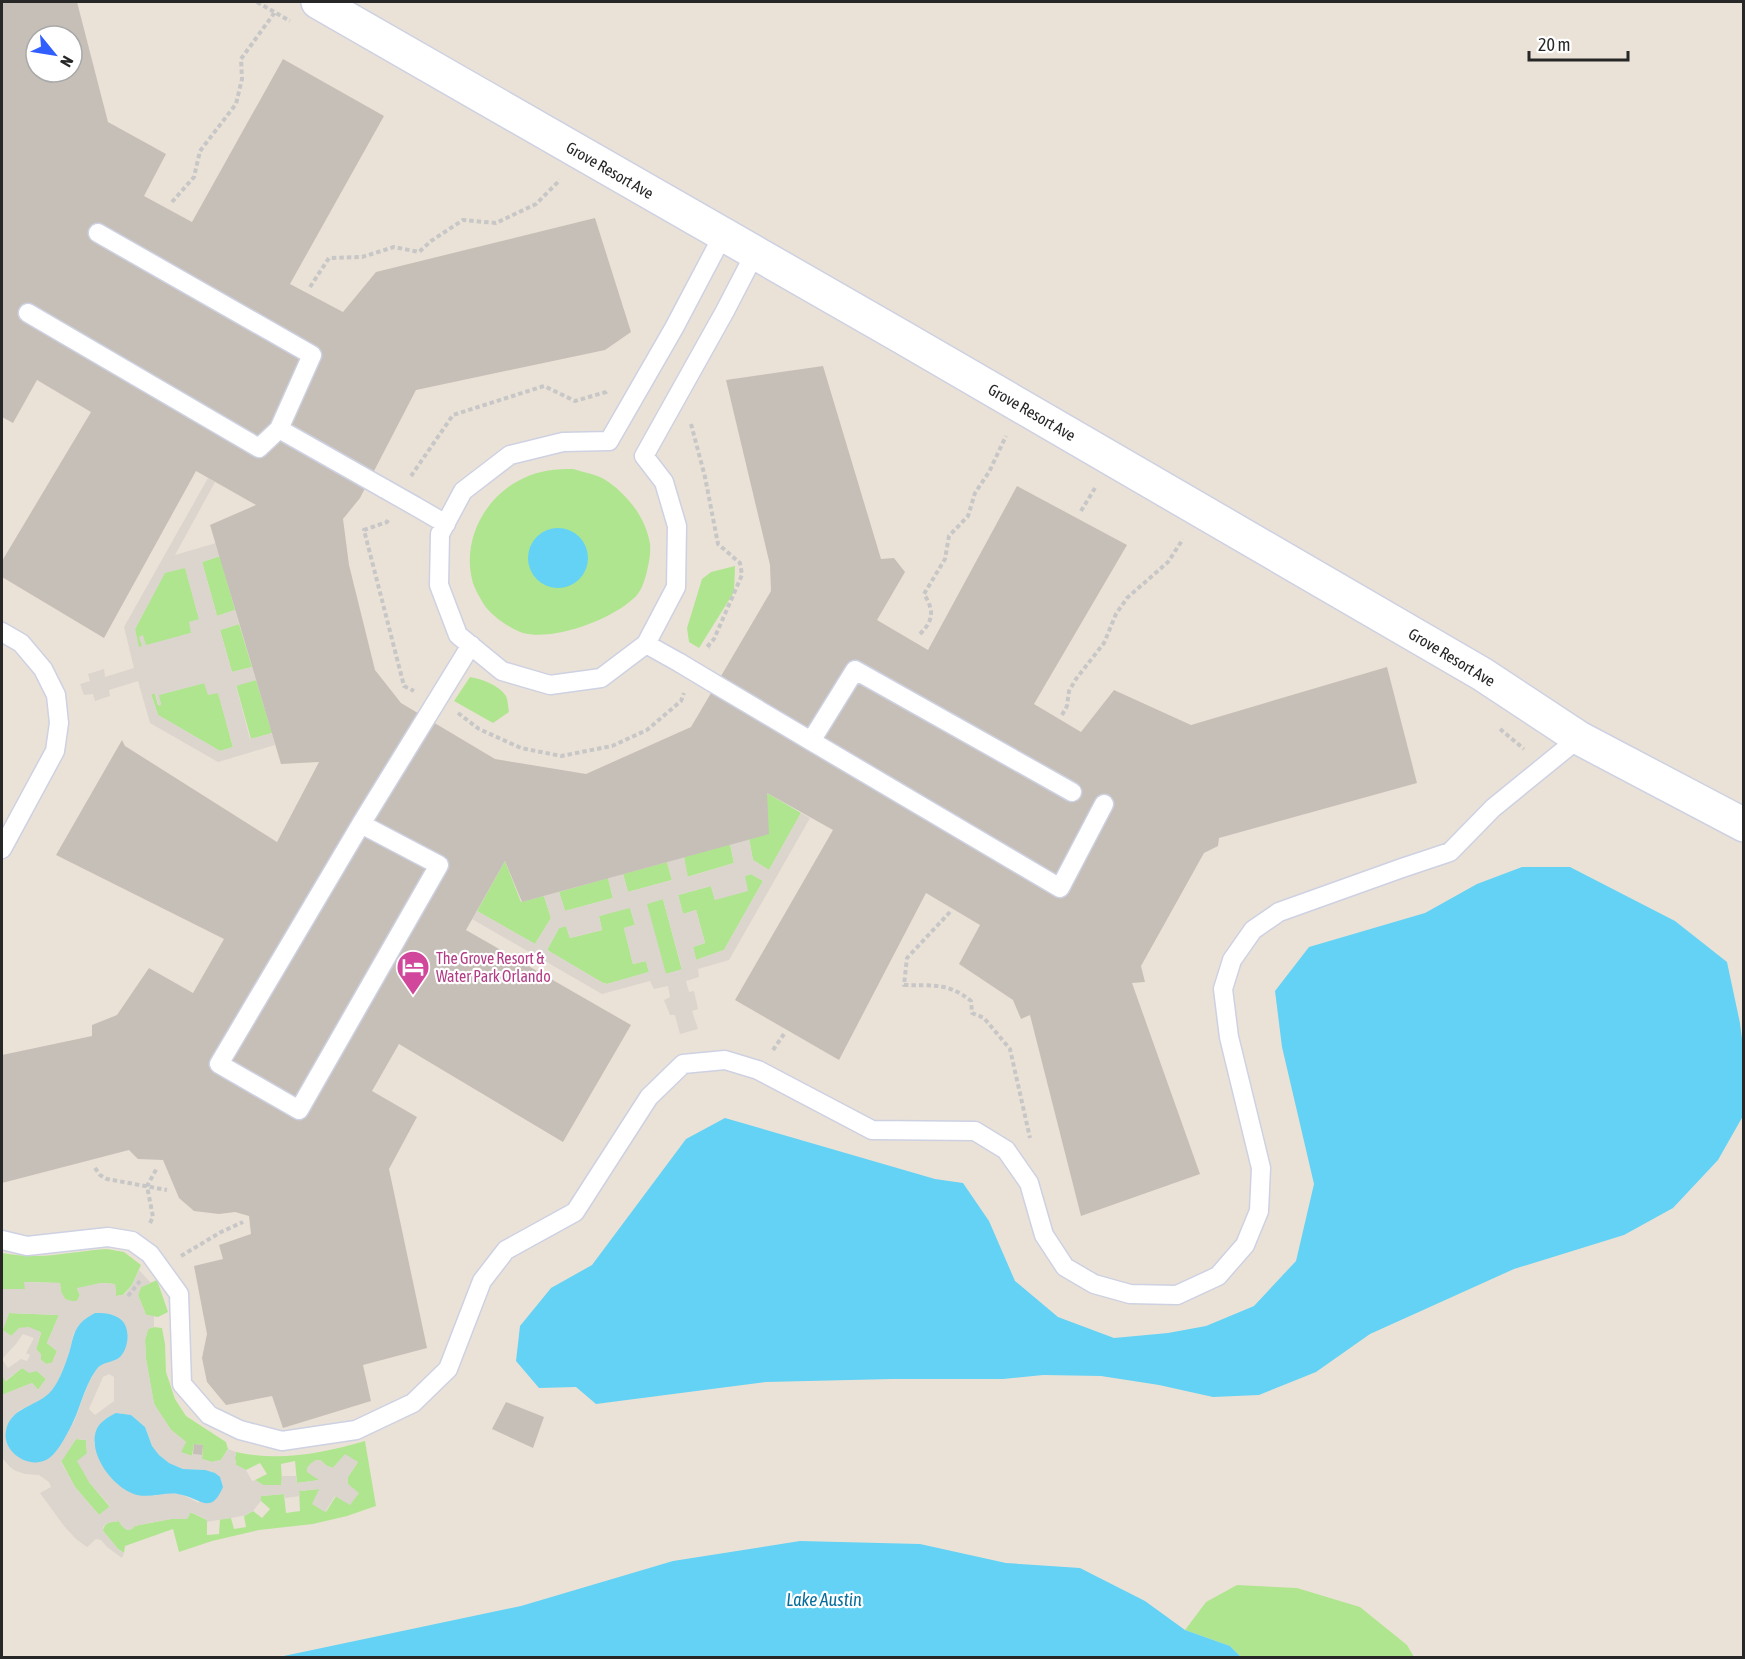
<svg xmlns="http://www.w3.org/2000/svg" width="1745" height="1659" font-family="'Asap Condensed',sans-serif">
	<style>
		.green { fill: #b0e590 }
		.plaza { fill: #dbd5ce; fill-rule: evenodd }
		.water { fill: #64d2f4 }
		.building { fill: #c6bfb8; fill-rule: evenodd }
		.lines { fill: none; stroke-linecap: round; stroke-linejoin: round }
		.service-casing { stroke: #cdd1e2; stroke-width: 21 }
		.minor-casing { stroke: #cdd1e2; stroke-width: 36 }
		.path { stroke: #c7c7c7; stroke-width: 4; stroke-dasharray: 4.5 3; stroke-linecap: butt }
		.service { stroke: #fff; stroke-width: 18 }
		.minor { stroke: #fff; stroke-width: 33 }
		.service-bridge-casing { stroke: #cdd1e2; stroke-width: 21; stroke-linecap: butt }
		.service-bridge { stroke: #fff; stroke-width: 18 }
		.labels { text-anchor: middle; stroke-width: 4.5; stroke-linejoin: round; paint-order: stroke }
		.street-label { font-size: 16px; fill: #272727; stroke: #fff }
		.hotel-label { font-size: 16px; fill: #b23c85; stroke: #fff; text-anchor: start }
		.water-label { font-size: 18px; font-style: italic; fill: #076e9c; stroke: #fff }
	</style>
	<rect width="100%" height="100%" fill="#ebe2d7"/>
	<path class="green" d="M573,469C583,472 595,474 604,479C626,493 646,517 650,544C651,553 649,562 647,571C645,580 641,593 633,599C610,620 554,641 523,633C510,629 490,615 483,603C479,596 473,586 472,579C462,538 487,494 524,478C540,470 556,469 573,469Z
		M220,556L235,610L217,616L202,562Z
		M735,566L734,592L699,648L689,642L687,628L702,579L711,572Z
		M185,567L199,619L191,633L146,646L142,636V647H138L135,629L165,572Z
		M239,624L252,667L232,672L220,630Z
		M470,677C482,679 499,685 506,696C508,700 508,707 509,712L493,723L454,701Z
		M256,680L272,733L251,739L236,685Z
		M204,683L218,692L233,747L220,751L158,715L151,694H155L158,705L161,704L158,695Z
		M767,793L801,813L769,870L753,860L749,839Z
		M730,844L734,863L687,877L684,857Z
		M505,861L521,902L544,896L551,918L535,944L477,911Z
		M667,862L672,880L628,892L623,874Z
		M751,874L763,881L724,950L696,960L693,947L705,943L696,910L683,914L678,895L711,886L715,900L745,876Z
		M608,878L613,898L565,911L559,892Z
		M663,899L682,970L665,974L646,904Z
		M630,907L635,925L624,928L633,964L646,961L649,972L607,984L603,983L547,950L559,928L566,926L570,938L602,930L599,916Z
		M107,1249L124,1252L141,1265L132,1285L123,1295L116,1296L115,1284L101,1283L77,1289L80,1295L77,1301H68L65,1299L61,1292L60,1283L25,1282V1289H2V1253C19,1256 37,1257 54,1255C72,1253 89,1250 107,1249Z
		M157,1280L168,1312L158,1317L146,1315L138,1295L141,1287Z
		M9,1313L59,1315L47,1343L57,1351L52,1363L46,1364L41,1360L36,1349L41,1333L28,1327L11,1336L2,1330Z
		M154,1327L162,1328L165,1344L166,1372L175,1399L186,1416L226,1442L228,1449L221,1460L212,1462L202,1459L203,1445L194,1444L192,1456L180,1452L186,1442L171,1430L154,1404L146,1359L145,1340L148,1329Z
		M22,1368L37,1371L46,1379L38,1390L32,1383L2,1395V1375L6,1381Z
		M76,1439L86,1440L89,1482L110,1507L99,1515L75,1487L61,1461Z
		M365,1441L376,1506L347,1516L313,1524L259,1530L212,1541L179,1552L173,1529L125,1546L124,1553L118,1549L103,1531C104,1522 111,1522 119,1521L122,1526L127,1530L132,1529L134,1526L171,1519H187L190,1512L207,1520V1535L219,1534L220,1519L231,1518L234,1529L246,1527L244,1516L253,1511L262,1518L270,1509L261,1501V1496L284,1494L286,1513L300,1511L299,1491L319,1489L326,1512L336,1496L348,1484V1477L358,1462L339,1461L333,1468L327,1466L320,1460H316L307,1468L312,1475L320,1480L297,1483L295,1461L281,1464L282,1482L281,1485H263L255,1480L267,1474L260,1463L246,1470L236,1465L235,1458L236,1452C280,1462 323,1453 365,1441Z
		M1237,1585L1297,1588L1360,1607L1407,1645L1414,1657H1241L1230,1646L1185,1630L1206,1602Z"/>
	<path class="plaza" d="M208,478L215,482L175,555L216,543L220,556L202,562L217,616L235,610L239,624L220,630L232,672L252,667L256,680L236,686L250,739L272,733L275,745L218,762L150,723L138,681L109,690L110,696L95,701L93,694L84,695L80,684L90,681L88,674L104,669L105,677L134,668L124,627ZM185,568L199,619L189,622L191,633L146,645L143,635L139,637L142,646L139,647L135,629L165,573ZM204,683L208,695L218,693L233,747L220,751L158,715L151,694H155L159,706L161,705L159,695Z
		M801,813L810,818L729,960L698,969L699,977L686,981L689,992L694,991L698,1009L692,1011L698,1029L680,1034L675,1015H670L664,1000L670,997L668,986L654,989L650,981L602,994L472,919L477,911L535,944L551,918L544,896L559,892L565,911L613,898L608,878L623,874L628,892L672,880L667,862L684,857L688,877L734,863L730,844L749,839L753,860L769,870ZM751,874L763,881L724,950L696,960L693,947L705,943L696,910L683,914L678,895L711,886L715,900L748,891L745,876ZM663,899L682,969L666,974L647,904ZM630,908L635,925L624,928L633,964L646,961L649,972L607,984L603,983L547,950L559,928L566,926L570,938L602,930L599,916Z
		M139,1270L151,1283L141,1287L138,1295L146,1315L154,1316V1327L148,1329L145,1340L146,1359L154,1404L171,1430L186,1442L181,1452L191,1456L193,1454L202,1455V1459L212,1462L221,1460L228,1449L236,1452L235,1458L236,1465L246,1470L252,1481L255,1480L263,1485H281L282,1476H296L297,1483L319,1480L307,1472V1468L310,1464L316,1460H320L327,1466L333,1468L345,1454L358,1462L348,1477V1484L359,1493L350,1505L335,1496L325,1512L312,1504L319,1489L299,1491L300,1496L285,1498L284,1494L261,1496V1501L253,1511L247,1514V1515L231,1518L206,1522L207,1520L191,1512L187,1519H171L154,1522L135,1526L132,1529L127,1530L122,1526L119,1521L107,1523L103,1527V1531L118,1549L124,1553L122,1558L107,1547L101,1540L96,1539L87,1547L76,1539L64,1526L40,1493L51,1487L49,1482L39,1475L25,1474L16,1471L11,1468L2,1458V1395L32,1383L38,1390L46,1379L37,1371L29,1373L22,1368L5,1381L2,1375V1289H25L24,1282L60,1283L61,1292L65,1299L72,1301H77L80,1295L77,1288L101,1283L115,1284L116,1296L124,1295L132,1285ZM9,1313L59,1315L47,1343L57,1351L52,1363L46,1364L41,1360V1354L36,1349L41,1332L29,1327L19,1328L11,1336L3,1330ZM74,1332L103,1363L97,1368L88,1384L74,1422L53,1454L12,1417L20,1410L42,1400L50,1393L58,1382L68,1357ZM23,1334L34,1338L26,1353L30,1355L27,1361L21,1359L8,1368L2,1359L16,1344ZM109,1374L114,1377V1401L95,1415L89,1409L103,1377ZM116,1413L131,1415L145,1427L152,1446L159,1455L169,1463L183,1469L205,1470L199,1503L181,1494L165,1493L154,1496L99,1457L94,1444L97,1429L105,1419ZM76,1439L86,1440L87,1453L77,1461L89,1482L110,1506L99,1515L75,1487L61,1462Z"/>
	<path class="water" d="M528 558a30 30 0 1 1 60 0a30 30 0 1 1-60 0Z
		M1522,867H1570L1675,921L1727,962L1740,1023L1743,1048V1116L1718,1160L1673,1208L1624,1235L1514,1269L1370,1334L1316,1372L1259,1395L1213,1397L1159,1385L1101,1376L1043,1375L1003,1379H892L766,1382L596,1404L576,1387L539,1388L516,1361L520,1326L551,1288L592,1265L686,1139L725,1118L935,1179L963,1183L989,1221L1015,1281L1058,1317L1114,1338L1168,1333L1206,1326L1254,1306L1296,1261L1314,1184L1282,1047L1275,991L1309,947L1425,913L1477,884Z
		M95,1313C103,1313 110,1313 117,1317C131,1323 130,1347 120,1357C113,1363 102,1361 96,1370C83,1388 80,1412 68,1432C63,1441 56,1455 46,1460C27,1469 2,1451 6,1431C10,1406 39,1407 52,1390C60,1380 65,1365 69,1353C72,1343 73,1332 80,1324C84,1319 90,1316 95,1313Z
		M116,1413L131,1415L145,1427L152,1446L159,1455L169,1463L183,1469L205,1470L215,1473L220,1477L223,1487C210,1517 200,1497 178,1494C165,1492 151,1498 137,1495C114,1489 88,1455 96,1431C99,1422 108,1417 116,1413Z
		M800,1541L920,1544L1006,1563L1080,1568L1145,1601L1185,1630L1230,1646L1241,1657H279L521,1606L673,1561Z"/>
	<path class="building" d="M2,2H77L108,122L166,154L144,196L192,222L283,59L384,116L290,284L343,312L376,272L595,218L631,332L605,350L416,390L360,498L343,519L349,565L375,670L401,703L495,759L586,774L691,727L771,591L770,565L726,380L823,366L881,559L894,558L905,572L877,620L928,650L1017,486L1127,545L1034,704L1081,732L1114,690L1191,725L1387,667L1417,783L1219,838L1218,846L1204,853L1141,966L1145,982L1132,983L1200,1174L1081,1216L1030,1015L1021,1019L1013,1000L959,964L980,925L926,893L839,1060L735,1000L833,830L767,793L769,834L522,902L505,861L466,930L631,1025L563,1142L399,1044L372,1091L417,1117L389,1169L427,1348L363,1365L371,1401L283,1428L272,1396L226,1405L207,1382L202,1358L207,1334L194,1266L223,1259L219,1245L251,1234L249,1216L235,1212L219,1214L194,1211L179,1198L163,1160L138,1159L129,1150L2,1183V1055L92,1036V1025L117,1015L149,968L193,993L224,939L56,855L122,740L125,746L277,842L319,762L281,764L210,525L256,505L196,471L104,638L2,577V561L91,412L37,380L13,423L2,417ZM36,36H72V72H36Z
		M506,1402L544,1417L533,1448L492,1429Z
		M194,1444L203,1445L202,1455L193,1454Z"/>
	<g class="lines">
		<g class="service-casing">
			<path id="service" d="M723,235L674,328L609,441L563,442L510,455L463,491L440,534L439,585L458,635L502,671L550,685L601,678L646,644L676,587L677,526L664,482L644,456L725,311L755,253
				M28,313L259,448L279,429L312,355L98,233
				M279,429L385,489
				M415,506L446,524
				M2,632L21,643L43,669L56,695L59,723L55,751L2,849
				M646,644L680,663
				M710,681L811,741
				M1072,792L855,670L811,741L1060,888L1104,804
				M361,824L219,1064L299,1110L439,865L361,824L471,645
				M2,1240L27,1246L108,1237L132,1241L150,1254L179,1294L182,1384L209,1415L240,1430L282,1441L356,1430L413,1403L448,1369L482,1281L506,1250L575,1212L649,1097L683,1064L725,1060L758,1070L872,1130L975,1131L1006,1150L1029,1183L1044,1235L1065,1267L1094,1284L1130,1294L1177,1295L1218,1276L1245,1245L1259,1211L1261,1168L1229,1037L1223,989L1232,960L1253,930L1279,912L1402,868L1450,852L1493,808L1579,738"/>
		</g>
		<g class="minor-casing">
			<path id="minor" d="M318,2L902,337L1482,674L1579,738L1744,825"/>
		</g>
		<path class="path" d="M257,2L290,21
			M172,202L194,177L200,151L236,104L242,79L241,59L275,12
			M310,287L329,258L362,257L394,247L419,252L431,241L463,220L496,223L536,204L560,180
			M691,424L705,477L718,544L740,563L742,575L714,639L707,647L710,648
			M411,476L453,415L544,386L575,401L606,392L608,390
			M1081,511L1095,488
			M388,520L387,522L364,530L404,686L414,691
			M920,634C934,620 934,610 924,594L945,559L949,536L968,516L975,493L989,472L1006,436
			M458,713L479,729L521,748L561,756L612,746L647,730L681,701L684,693
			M1062,715L1067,706L1069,691L1076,679L1104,643L1116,614L1127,598L1168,562L1183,539
			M1500,729L1524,749
			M950,912L907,958L904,985C932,986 948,982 971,1001L972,1013L984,1018L1010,1049L1030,1138
			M773,1050L784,1034
			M95,1168L100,1175L107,1179L167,1190
			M150,1223L153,1217L147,1186L157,1168
			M181,1256L221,1232L243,1222
			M128,1296L140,1281"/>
		<use href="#service" class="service"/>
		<use href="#minor" class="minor"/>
		<g class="service-bridge-casing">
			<path id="service-bridge" d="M385,489L415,506
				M680,663L710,681"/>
		</g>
		<use href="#service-bridge" class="service-bridge"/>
	</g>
	<defs>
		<g id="hotel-pin" transform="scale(1.725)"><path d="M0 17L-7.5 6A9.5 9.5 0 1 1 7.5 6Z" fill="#d1479c" stroke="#fff"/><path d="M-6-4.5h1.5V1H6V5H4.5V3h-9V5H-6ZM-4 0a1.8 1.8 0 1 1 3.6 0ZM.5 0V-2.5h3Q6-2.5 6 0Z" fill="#fff"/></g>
	</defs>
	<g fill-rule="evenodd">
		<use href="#hotel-pin" x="413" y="967"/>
	</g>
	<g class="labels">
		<g class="street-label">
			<text transform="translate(610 170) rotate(30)" y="6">Grove Resort Ave</text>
			<text transform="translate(1032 412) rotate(30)" y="6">Grove Resort Ave</text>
			<text transform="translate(1452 657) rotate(31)" y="6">Grove Resort Ave</text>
		</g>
		<g class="hotel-label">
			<text x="436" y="964">The Grove Resort &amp;<tspan x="436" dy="18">Water Park Orlando</tspan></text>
		</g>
		<g class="water-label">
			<text x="824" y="1606">Lake Austin</text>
		</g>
	</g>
	<rect width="1745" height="1659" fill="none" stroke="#272727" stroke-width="6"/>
	<g transform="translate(54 54) rotate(120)"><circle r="28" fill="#ffffff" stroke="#a9a9a9" stroke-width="1.5"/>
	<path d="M0-4.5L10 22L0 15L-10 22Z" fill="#305eff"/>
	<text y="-9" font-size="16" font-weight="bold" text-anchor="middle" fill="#272727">N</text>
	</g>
	<path d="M1529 51v9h99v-9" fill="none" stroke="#272727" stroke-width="3"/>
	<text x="1538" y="51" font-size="18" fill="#272727" stroke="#ffffff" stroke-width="4.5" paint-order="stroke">20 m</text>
</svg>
